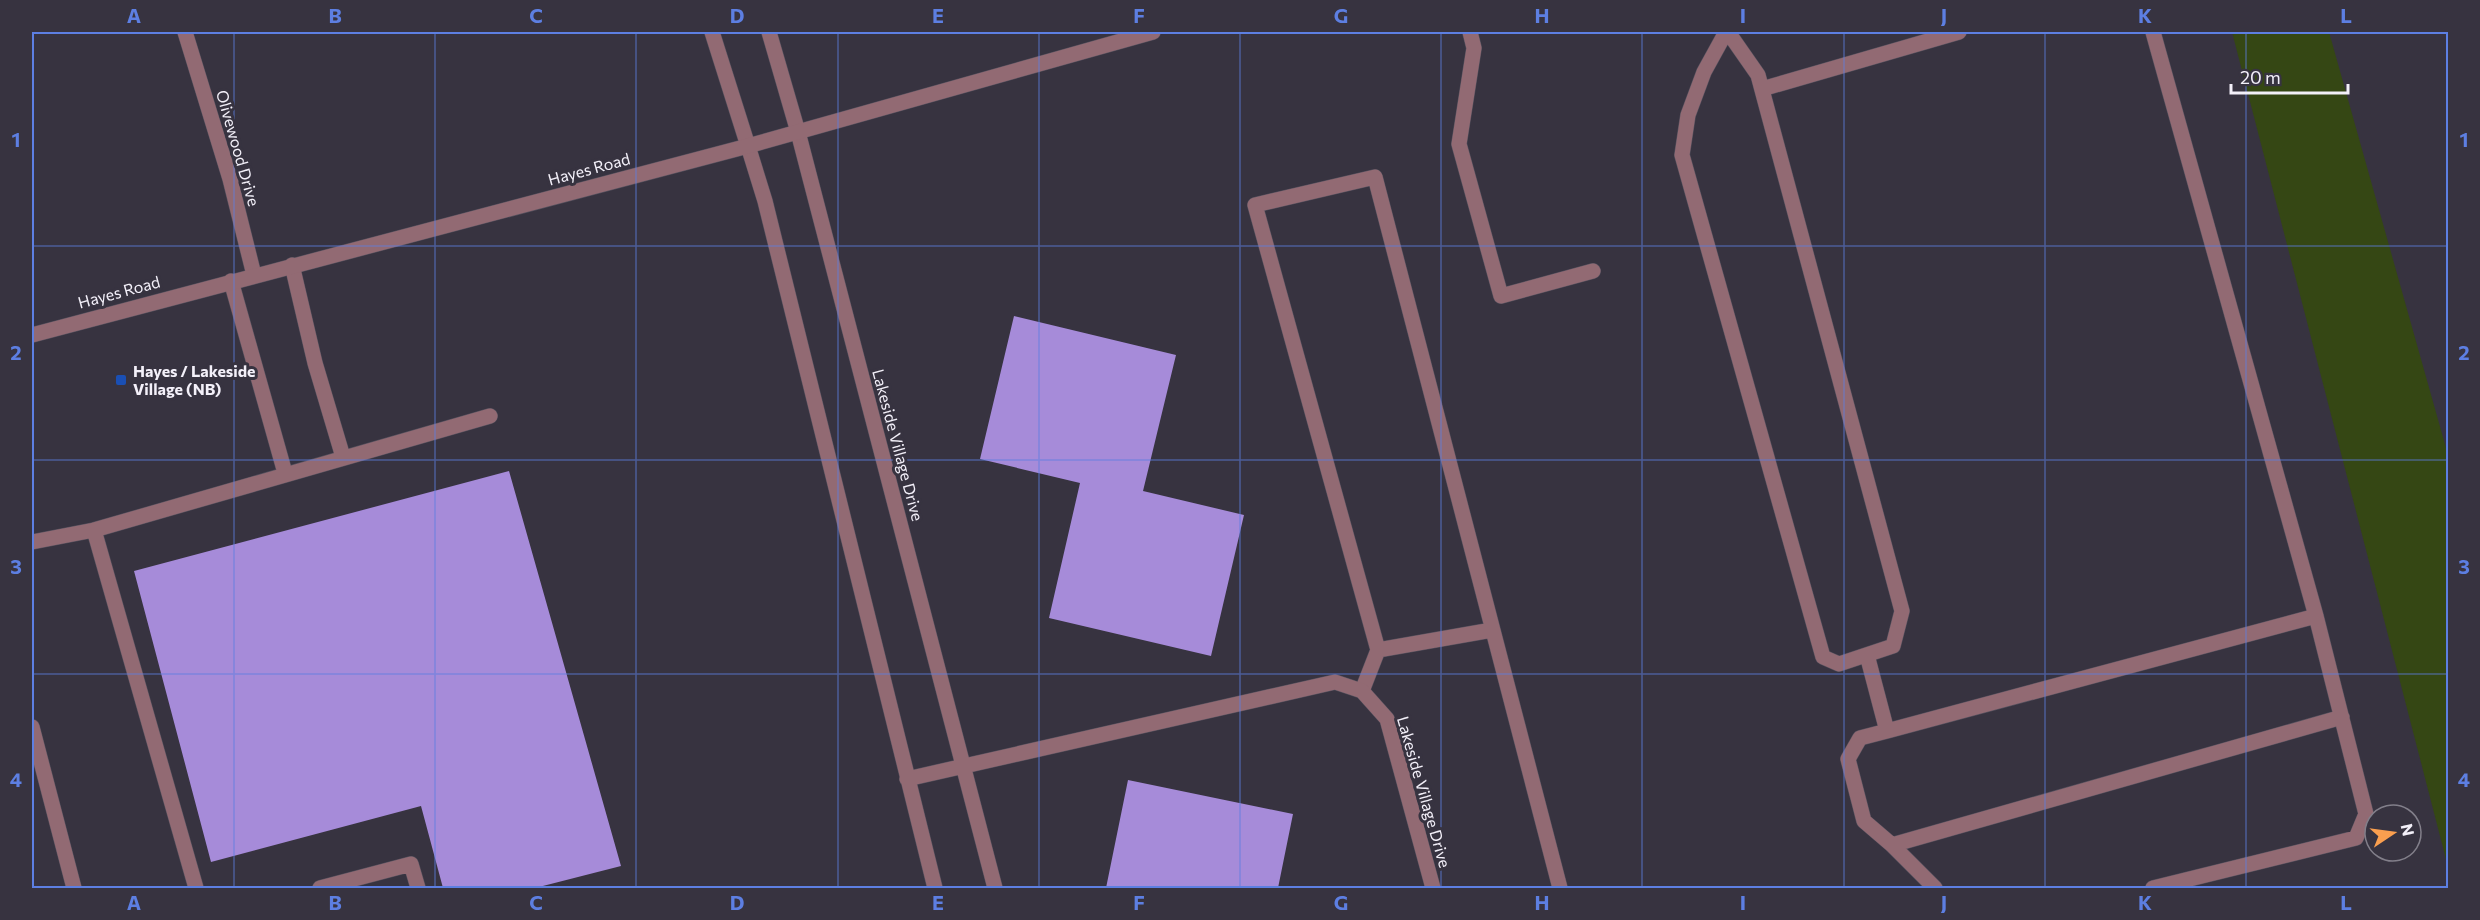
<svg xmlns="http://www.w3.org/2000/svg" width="2480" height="920" font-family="Commissioner,sans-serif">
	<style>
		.green { fill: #354714 }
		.building { fill: #a68bd9 }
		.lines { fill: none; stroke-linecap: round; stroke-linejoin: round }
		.service-casing { stroke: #55515e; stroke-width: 16 }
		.minor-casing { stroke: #55515e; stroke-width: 16 }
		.tertiary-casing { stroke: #55515e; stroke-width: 16 }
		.service { stroke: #926a73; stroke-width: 15 }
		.minor { stroke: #926a73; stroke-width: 15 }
		.tertiary { stroke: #926a73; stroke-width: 15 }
		.grid { fill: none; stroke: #5d7fe2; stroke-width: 1.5; stroke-opacity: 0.55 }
		.transit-dot { fill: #1a4fb4; stroke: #373340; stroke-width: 2 }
		.labels { text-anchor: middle; stroke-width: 6; stroke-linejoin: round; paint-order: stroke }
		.street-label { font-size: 16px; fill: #f3f0f9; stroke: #373340 }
		.poi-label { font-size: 16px; font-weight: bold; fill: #f3f0f9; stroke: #373340; text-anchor: start }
		.neatline { fill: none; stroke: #5d7fe2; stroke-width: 2 }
		.grid-label { font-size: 20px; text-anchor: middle; font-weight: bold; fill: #5d7fe2 }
	</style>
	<rect width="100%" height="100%" fill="#373340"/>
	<path class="green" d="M2232,32H2329L2448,455V867Z"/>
	<path class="building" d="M1014,316L1176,355L1143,491L1244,515L1211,656L1049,618L1080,483L980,459Z
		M509,471L621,866L535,888H443L421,806L211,862L134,571Z
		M1128,780L1293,814L1278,888H1106Z"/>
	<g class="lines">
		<g class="service-casing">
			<path id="service" d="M712,32L748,146
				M769,32L798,132
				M1470,32L1474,48L1459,144L1501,296L1593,271
				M1726,32L1704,72L1688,115L1682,155L1823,657L1839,664L1893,646L1902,611L1758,75L1728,32
				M1762,89L1959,32
				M292,265L315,363L343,457
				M231,281L285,473
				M32,542L94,530
				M1378,650L1492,630
				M1867,655L1887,731L2316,616L2153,32
				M1362,691L1378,650L1255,205L1375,177L1560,888
				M32,727L74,888
				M1887,731L1860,738L1848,759L1864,821L1892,845L1935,888
				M1892,845L2342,717
				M196,888L94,530L490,416
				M320,888L411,864L418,888
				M2153,888L2356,838L2366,814L2316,616"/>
		</g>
		<g class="minor-casing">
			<path id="minor" d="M185,32L230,179L254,275
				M798,132L995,888
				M748,146L765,201L935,888
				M907,779L1335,682L1362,691L1387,719L1433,888"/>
		</g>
		<g class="tertiary-casing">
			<path id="tertiary" d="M32,335L748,146L1153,32"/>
		</g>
		<use href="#service" class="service"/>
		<use href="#minor" class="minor"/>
		<use href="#tertiary" class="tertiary"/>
	</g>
	<path class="grid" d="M234,32V888M435,32V888M636,32V888M838,32V888M1039,32V888M1240,32V888M1441,32V888M1642,32V888M1844,32V888M2045,32V888M2246,32V888M32,246H2448M32,460H2448M32,674H2448"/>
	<rect class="transit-dot" x="115" y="374" width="12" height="12" rx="3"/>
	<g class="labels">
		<g class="street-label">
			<text transform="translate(238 148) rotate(74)" y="6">Olivewood Drive</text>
			<text transform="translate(589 169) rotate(-15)" y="6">Hayes Road</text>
			<text transform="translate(119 292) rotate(-15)" y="6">Hayes Road</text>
			<text transform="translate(898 445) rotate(75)" y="6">Lakeside Village Drive</text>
			<text transform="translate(1424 792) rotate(74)" y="6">Lakeside Village Drive</text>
		</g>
		<g class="poi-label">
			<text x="133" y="377">Hayes / Lakeside<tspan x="133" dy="18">Village (NB)</tspan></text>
		</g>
	</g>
	<rect width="2480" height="920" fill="none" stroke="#373340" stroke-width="66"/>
	<g transform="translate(2393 833) rotate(77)"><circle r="28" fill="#373340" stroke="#827f8a" stroke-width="1.5"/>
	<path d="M0-4.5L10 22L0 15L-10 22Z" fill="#fa9f4f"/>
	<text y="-9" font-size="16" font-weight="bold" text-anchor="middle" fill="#f3f0f9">N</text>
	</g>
	<path d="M2231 84v9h117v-9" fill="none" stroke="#f3f0f9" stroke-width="3"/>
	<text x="2240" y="84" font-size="18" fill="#f3f0f9" stroke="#373340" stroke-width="4.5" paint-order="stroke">20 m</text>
	<rect x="33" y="33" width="2414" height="854" class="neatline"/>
	<g class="grid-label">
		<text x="134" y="23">A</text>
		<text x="335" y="23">B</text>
		<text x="536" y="23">C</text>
		<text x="737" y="23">D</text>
		<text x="938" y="23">E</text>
		<text x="1139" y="23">F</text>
		<text x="1341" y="23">G</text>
		<text x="1542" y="23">H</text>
		<text x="1743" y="23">I</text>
		<text x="1944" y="23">J</text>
		<text x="2145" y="23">K</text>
		<text x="2346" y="23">L</text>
		<text x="16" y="147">1</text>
		<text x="2464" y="147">1</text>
		<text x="16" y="360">2</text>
		<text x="2464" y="360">2</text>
		<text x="16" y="574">3</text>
		<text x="2464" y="574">3</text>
		<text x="16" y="787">4</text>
		<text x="2464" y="787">4</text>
		<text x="134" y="910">A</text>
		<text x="335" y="910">B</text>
		<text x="536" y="910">C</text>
		<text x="737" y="910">D</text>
		<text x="938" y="910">E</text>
		<text x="1139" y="910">F</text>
		<text x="1341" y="910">G</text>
		<text x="1542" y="910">H</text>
		<text x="1743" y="910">I</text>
		<text x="1944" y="910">J</text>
		<text x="2145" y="910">K</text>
		<text x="2346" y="910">L</text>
	</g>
</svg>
